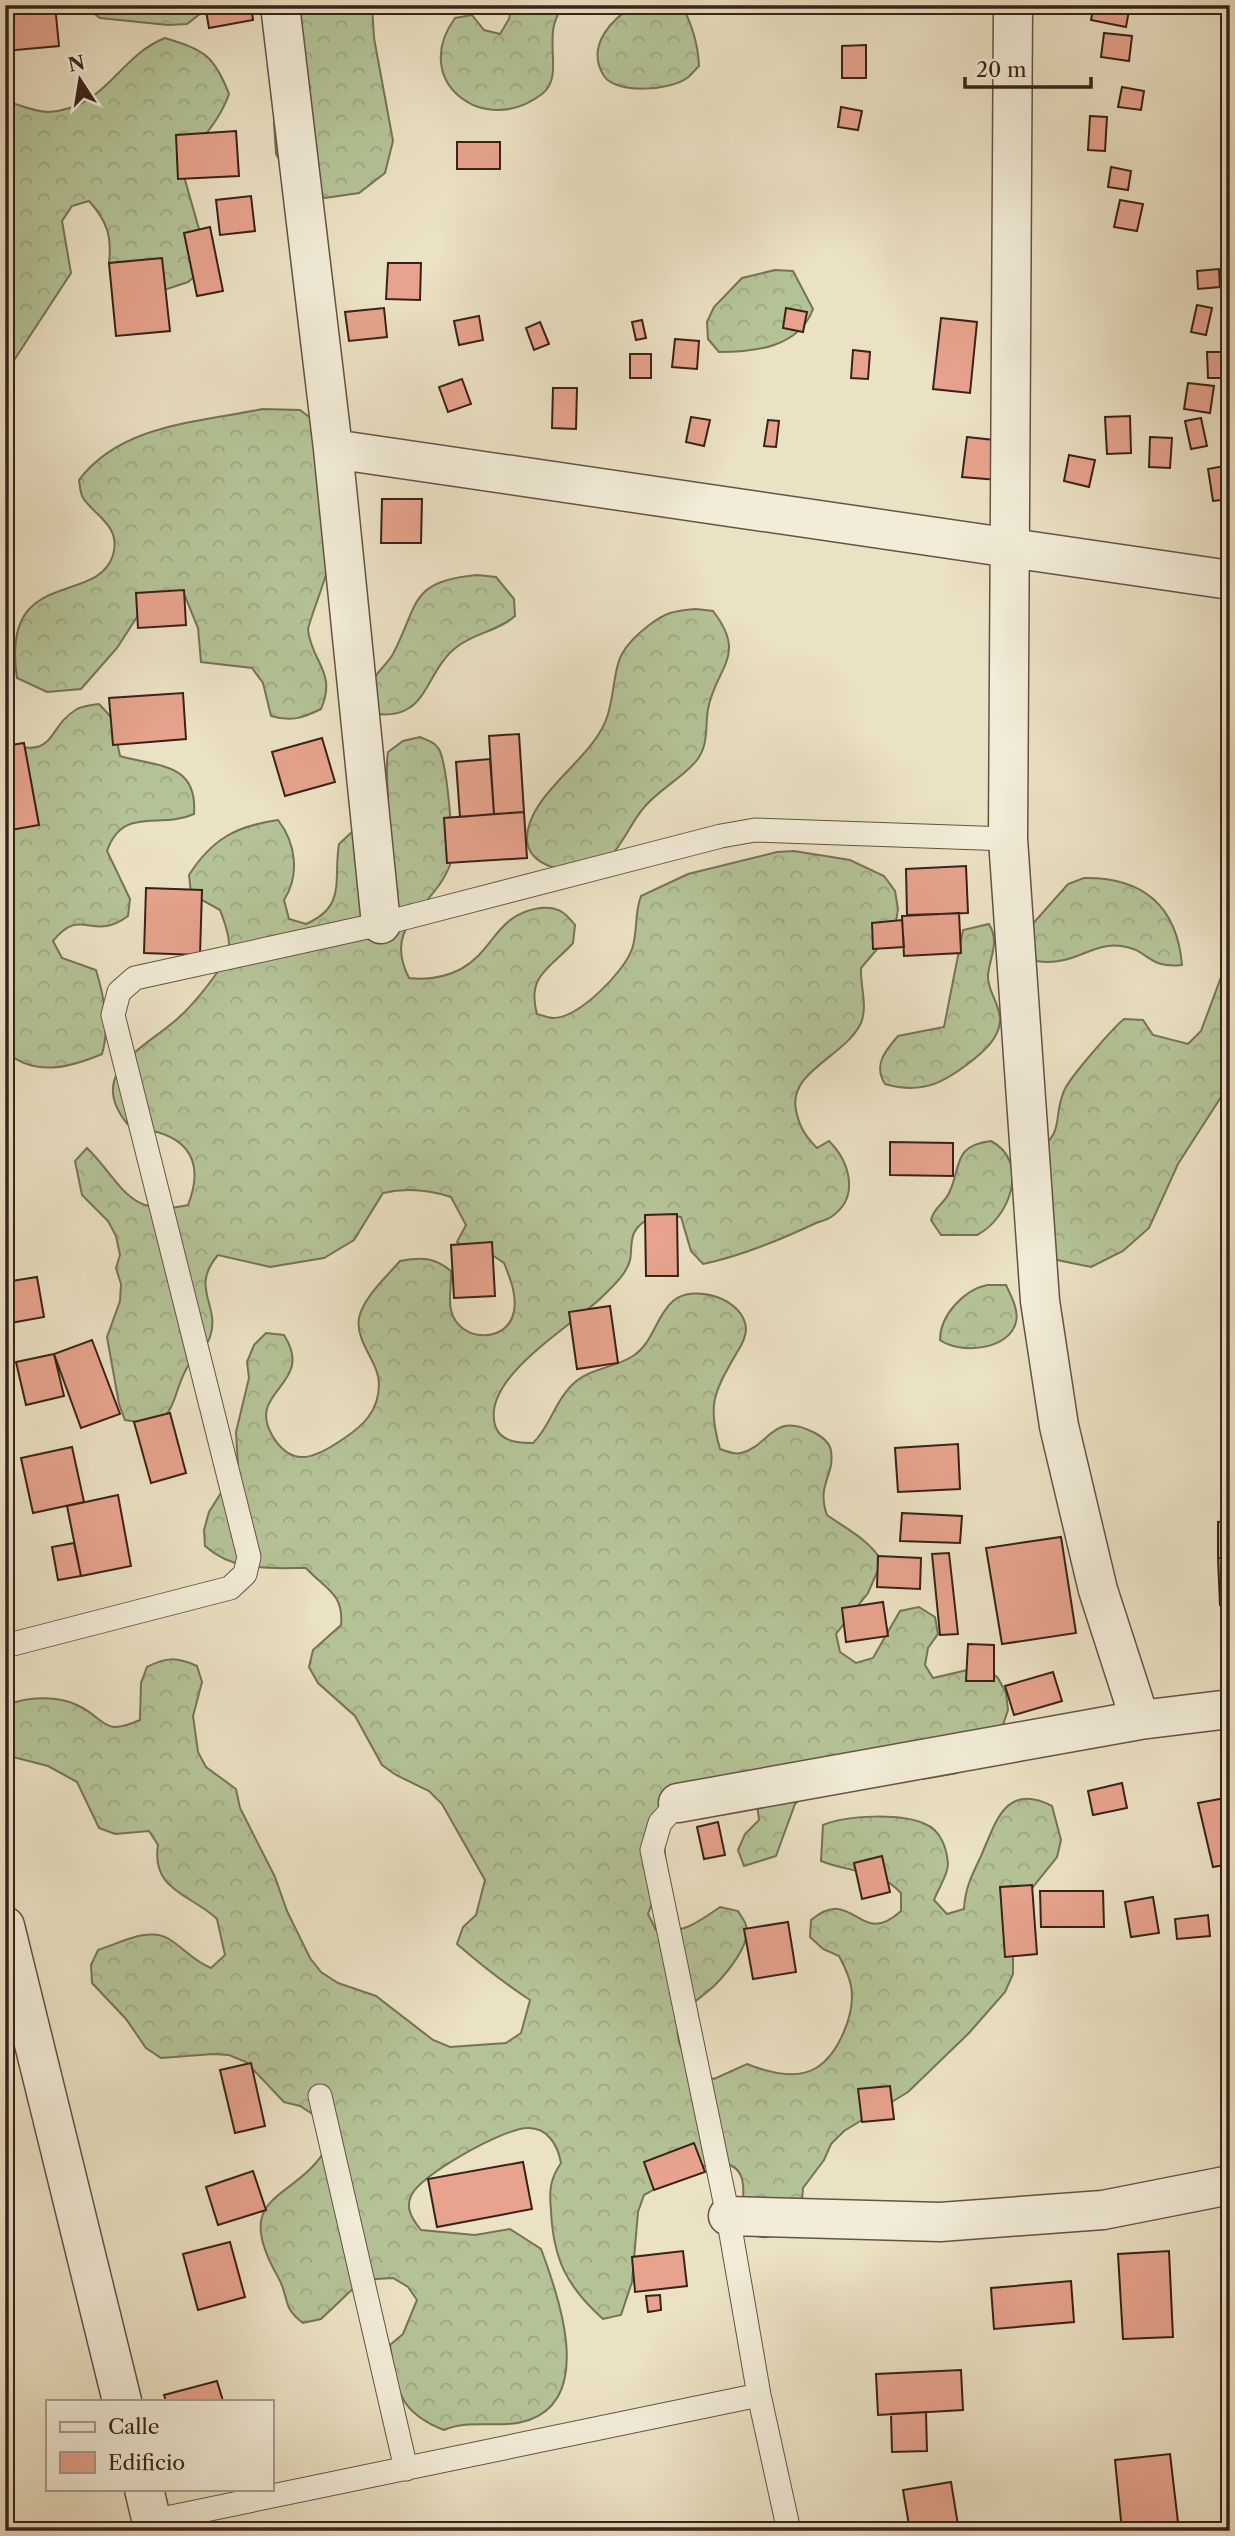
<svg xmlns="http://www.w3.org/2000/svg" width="1235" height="2536" font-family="'Libre Caslon Text',serif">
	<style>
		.forest { fill: url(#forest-crowns); stroke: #767258; stroke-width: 2 }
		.building { fill: #e7a38d; stroke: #392219; stroke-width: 2 }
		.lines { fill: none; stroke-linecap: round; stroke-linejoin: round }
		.service-casing { stroke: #665244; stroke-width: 25 }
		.minor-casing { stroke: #665244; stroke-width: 41 }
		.service { stroke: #f2ecd8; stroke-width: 23 }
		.minor { stroke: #f2ecd8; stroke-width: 38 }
	</style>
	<defs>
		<pattern id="forest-crowns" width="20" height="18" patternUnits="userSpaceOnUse" patternTransform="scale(1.75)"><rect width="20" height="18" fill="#b4c396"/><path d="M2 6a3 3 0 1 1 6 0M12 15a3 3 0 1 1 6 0" fill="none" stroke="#9ca781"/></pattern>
	</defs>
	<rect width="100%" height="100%" fill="#ebe1c3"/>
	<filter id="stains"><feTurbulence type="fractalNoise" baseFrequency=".00286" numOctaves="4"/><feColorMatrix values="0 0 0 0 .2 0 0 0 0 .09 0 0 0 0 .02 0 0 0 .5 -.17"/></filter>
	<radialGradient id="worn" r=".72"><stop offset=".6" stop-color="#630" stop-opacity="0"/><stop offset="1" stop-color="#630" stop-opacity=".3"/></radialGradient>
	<path class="forest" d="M83,5H205L201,13L187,24L168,25L100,18Z
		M297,5H372L374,38L393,141L385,173L359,193L325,198L293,184L276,154L274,122L289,84Z
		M512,5H565C538,32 567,75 542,94C484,139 409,81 455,18L472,15L484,30L500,34L509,19Z
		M636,5H682C692,26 698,43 699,66C695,70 691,75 687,78C671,90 617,95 604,76C585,46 612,18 636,5Z
		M165,38C204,50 214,55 229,94C219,123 198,142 181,166L201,236L202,270L188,282L155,293L109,263C112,236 107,221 89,201L72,206L62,221L71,273L5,374V101C19,104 33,112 48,112C108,108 117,57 165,38Z
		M775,270L793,271L813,309C799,347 756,352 719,352L708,339L707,322L714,307L742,278Z
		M263,409L300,410L316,422L329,562C327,578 308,623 308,630C312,663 337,672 321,709C303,718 291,722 271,716L263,683L252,668L201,662L198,628L185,596L137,617L117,648L81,689L47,692L17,678C0,565 97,607 113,555C122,524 91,514 82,496C80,491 80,485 79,480C121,424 200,422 263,409Z
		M477,575L496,577L514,599L515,616C498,631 477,632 458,646C421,673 431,727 364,712C367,702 367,689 373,680C378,671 388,663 393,654C419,604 409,581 477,575Z
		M696,609L713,611C748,656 716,667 708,709C705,727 709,744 697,760C682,779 657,790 642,810C627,828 619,857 595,866C572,875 526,869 527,837C529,792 596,758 608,714C620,670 608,657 648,626C666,612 673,611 696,609Z
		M99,704L112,718L120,756C157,767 198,762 194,814C159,830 123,805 107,851L130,899L128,916C92,943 82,905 53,941L62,958L96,970C104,996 110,1028 102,1054C69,1068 34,1077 5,1051V743C58,760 45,728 77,709C83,706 92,705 99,704Z
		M420,737C426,740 435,742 438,748C447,759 455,851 450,865C434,908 381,924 409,978C427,980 444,978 461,969C494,951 496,914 540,908C557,906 565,912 575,925L573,943C551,968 526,975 537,1014C542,1015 548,1018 553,1018C579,1018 624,972 632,949C638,932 634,914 641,896L688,874L777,852L794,851L850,860L884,876L895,891L898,909L895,928L861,968C860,985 868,1006 861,1023C845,1057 788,1071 796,1110C799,1126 805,1136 817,1148L829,1141C849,1161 861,1197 831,1217C827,1220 821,1221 816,1223C780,1240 742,1256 703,1264L691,1251L681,1217C664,1214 642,1216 634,1233C630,1242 632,1251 630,1260C627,1273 614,1285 605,1294C577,1324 477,1378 496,1428C502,1442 519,1443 533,1443C550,1427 554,1403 571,1386C587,1368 613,1369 633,1356C654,1342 655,1317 673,1301C694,1283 745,1299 746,1329C746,1337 740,1348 736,1354C714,1393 707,1404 720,1449C726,1451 734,1455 741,1453C770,1446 772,1411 813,1432C821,1436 830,1443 831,1451C835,1476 816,1484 827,1515C848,1530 867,1538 882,1561L868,1593L836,1634L840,1652L856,1663L873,1658L900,1611L919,1607L935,1617L938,1634L928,1648L925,1665L933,1678L984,1666L998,1678L1006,1693L1008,1710L1003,1725L957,1773L923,1779L905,1777L807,1792L795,1804L776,1856L744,1866L738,1850L745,1834L759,1820L757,1803L677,1820L663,1830L666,1866L648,1914L656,1930C684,1934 698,1922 720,1907L738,1911C740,1915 745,1921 746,1925C752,1944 726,1974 714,1986C692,2006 666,2016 683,2052C690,2068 698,2073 714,2079L747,2064C767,2072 796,2080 816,2068C839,2054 856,2012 851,1986C849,1975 844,1966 839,1956L823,1949L810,1937L811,1920C855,1884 858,1950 901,1911V1893C879,1869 850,1873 821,1861L823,1825C847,1815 901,1813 925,1824C941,1830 947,1849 948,1864C948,1875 938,1889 934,1900L947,1914L964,1909C965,1888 972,1875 981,1856C996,1822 1005,1782 1052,1806L1061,1840L1057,1857L1025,1897L1013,1941V1974L1005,1992L969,2033L908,2092L844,2131L831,2144L824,2160L803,2188L801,2216C778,2235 767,2247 739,2227C740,2211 746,2195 742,2179C731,2141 665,2184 644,2195L638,2212L632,2282L621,2315L603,2319C566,2286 553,2258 551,2210C549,2191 550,2179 561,2163C558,2146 548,2127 527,2128C505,2128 419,2175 411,2196C405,2209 413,2220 421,2230L475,2235L510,2229L541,2249C558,2294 595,2397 529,2420C500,2430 471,2418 444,2430C398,2412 397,2390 390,2345L403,2334L417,2300L408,2287L393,2278L376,2279L359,2283L321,2319L303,2323C281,2307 290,2298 278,2277C228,2189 298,2203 328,2145L314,2115L300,2106L284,2102L246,2062L229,2055L213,2054L161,2058L146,2048L126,2019L92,1983L91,1965L98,1950C118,1944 149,1926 169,1939C185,1949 193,1961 211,1968L225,1955L217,1919C191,1894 151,1891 158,1845L149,1831L115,1834L99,1828L77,1782L48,1766L5,1755L7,1705C26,1697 57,1695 77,1705C107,1719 101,1737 140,1720L141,1683L147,1667C166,1657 177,1657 197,1666L202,1682L193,1716L198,1752L206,1767L236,1789L240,1808L275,1877L287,1911L310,1958L321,1972L338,1983L376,1996L433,2040L450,2047L506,2043L521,2033L530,2000C504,1983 480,1964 457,1944L463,1927L476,1915L485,1880L442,1804L429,1791L396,1775L382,1765L355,1716L318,1683L309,1667L313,1650L341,1625C344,1593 325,1589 306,1568C270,1568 234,1572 205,1546L204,1530L209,1512L238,1466L236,1432L249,1378L247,1362L254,1345L266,1333L284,1335C316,1385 246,1390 272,1435C292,1470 317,1457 343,1439C363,1426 379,1411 379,1384C379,1362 355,1342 359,1318C363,1298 387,1276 400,1261C422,1257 434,1257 451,1271C452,1283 448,1299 451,1310C458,1342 508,1345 514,1311C517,1295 510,1278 504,1263L489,1253L472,1254L457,1242L466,1225L451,1197C429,1190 405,1188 383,1193L354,1240L324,1258L270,1267L218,1255C189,1289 221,1305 210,1337C207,1347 196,1354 190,1363C175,1384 179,1404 158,1425L125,1420L119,1404L107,1337L120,1301L121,1284L116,1268L120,1255L116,1236L108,1221L82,1195L75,1161L87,1148C122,1182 127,1219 188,1205C208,1154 180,1131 131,1128C83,1075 141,1050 176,1020C191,1007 227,966 229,947C230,935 224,921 220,910L191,894L189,875C212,839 236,826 278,820C296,843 300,875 284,900L289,919L306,924C347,906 333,881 339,844L352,832L387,822C391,798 384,776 388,752L403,741Z
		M1084,878C1143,877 1177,906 1182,965C1147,969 1149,949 1121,946C1090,942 1075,967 1036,961L1029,928L1068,884Z
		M989,924C1000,943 990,956 988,975C987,992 1001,1004 1000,1021C999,1038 985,1050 973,1060C945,1082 923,1095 885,1084C873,1065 885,1051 898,1036L944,1027L963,930Z
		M1230,953V1083L1178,1164L1149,1228L1123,1251L1091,1267L1057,1260L1042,1251L1035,1152C1066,1132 1052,1120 1064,1091C1069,1078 1113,1028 1124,1019L1143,1020L1153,1035L1188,1044L1201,1031Z
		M991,1141C1031,1162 1009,1219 977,1235H941L931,1220C934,1207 944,1204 949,1193C962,1166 952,1146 991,1141Z
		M987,1285H1006C1011,1296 1019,1310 1016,1322C1009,1351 959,1354 940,1340C940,1315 964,1290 987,1285Z"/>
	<path class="building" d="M5,5H55L59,46L5,51Z
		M205,5H251L253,20L209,28Z
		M1094,5H1130L1126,27L1091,20Z
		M1104,33L1132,36L1129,61L1101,57Z
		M866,45V78H842V46Z
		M1122,87L1144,91L1141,110L1118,107Z
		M841,107L862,111L858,130L838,127Z
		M1090,116L1107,117L1105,151L1088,150Z
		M236,131L239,176L178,179L176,135Z
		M457,142H500V169H457Z
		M1111,167L1131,171L1128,190L1108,187Z
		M251,196L255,231L220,235L216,200Z
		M1120,200L1143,204L1137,231L1114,227Z
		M210,227L223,291L197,296L184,233Z
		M162,258L170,331L116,336L109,263Z
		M388,263H421L420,300L386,299Z
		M1219,269L1220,287L1198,289L1197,271Z
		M1197,305L1212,308L1206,335L1191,332Z
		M384,308L387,337L349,341L345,312Z
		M786,308L807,312L803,332L783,328Z
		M479,316L483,340L459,345L454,321Z
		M941,318L977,322L970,393L933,389Z
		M642,320L646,338L636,340L632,322Z
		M540,322L549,344L534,350L526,328Z
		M675,339L699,341L697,369L672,367Z
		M853,350L870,352L868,379L851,378Z
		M1207,352H1230V378H1208Z
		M630,354H651V378H630Z
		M462,379L471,404L448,412L439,387Z
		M1188,383L1214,386L1210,413L1184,409Z
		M553,388H577L576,429L552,428Z
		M1222,403H1230V421H1221Z
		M1130,416L1131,453L1107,454L1105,417Z
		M691,417L710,420L704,446L686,442Z
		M1201,418L1207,446L1191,449L1185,421Z
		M768,420L779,421L776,447L764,446Z
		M967,437L1003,441L998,480L962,477Z
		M1150,437L1172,438L1170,468L1149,467Z
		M1069,455L1095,460L1089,487L1064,481Z
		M1230,465V499L1213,501L1208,469Z
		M382,499H422L421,543H381Z
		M184,590L186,625L138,628L136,593Z
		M183,693L186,739L113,745L109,698Z
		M519,734L524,812L494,814L489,736Z
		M322,738L335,782L285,796L272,752Z
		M24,743L39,825L5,831V746Z
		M490,759L494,814L460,817L456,762Z
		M524,812L527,858L447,863L444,818Z
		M966,866L968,913L907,915L906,869Z
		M146,888L202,890L200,955L144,953Z
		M959,913L961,953L904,956L902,916Z
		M902,920L904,947L873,949L872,923Z
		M890,1142L953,1143V1176L890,1175Z
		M677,1214L678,1276H646L645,1215Z
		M492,1242L495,1296L454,1298L451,1245Z
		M37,1277L44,1317L5,1324V1282Z
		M610,1306L618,1363L577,1369L569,1312Z
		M92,1340L120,1414L81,1428L54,1354Z
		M54,1354L64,1396L26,1405L16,1362Z
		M170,1413L186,1473L151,1483L134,1422Z
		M958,1444L960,1489L898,1492L895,1448Z
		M72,1447L84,1502L33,1513L21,1458Z
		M118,1495L131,1566L81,1576L67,1506Z
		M902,1513L962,1516L960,1543L900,1541Z
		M1230,1521V1558H1218V1522Z
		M1061,1537L1076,1633L1002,1644L986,1548Z
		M74,1543L81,1576L58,1580L52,1547Z
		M949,1553L958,1634L940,1635L932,1554Z
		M878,1556L921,1558L920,1589L877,1587Z
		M1218,1558H1230V1605H1220Z
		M883,1602L888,1636L846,1642L842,1608Z
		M968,1644L994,1645V1681H966Z
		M1053,1672L1062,1701L1014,1715L1005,1686Z
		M1122,1783L1127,1808L1093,1815L1088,1791Z
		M1225,1798L1230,1820V1864L1213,1867L1198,1803Z
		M718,1822L725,1855L704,1859L697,1827Z
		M882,1856L890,1892L862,1899L854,1863Z
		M1032,1885L1037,1954L1005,1957L1000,1887Z
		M1040,1891H1103L1104,1927H1041Z
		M1153,1897L1159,1933L1131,1937L1125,1902Z
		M1208,1915L1210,1936L1177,1939L1175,1919Z
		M788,1922L796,1972L753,1979L744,1929Z
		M251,2063L265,2126L235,2133L220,2070Z
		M890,2086L894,2119L862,2122L858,2089Z
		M694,2143L705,2172L654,2190L644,2162Z
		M523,2162L532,2209L437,2227L428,2179Z
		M253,2171L266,2210L218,2225L206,2187Z
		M230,2242L245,2297L198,2310L183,2254Z
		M683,2251L687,2286L635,2292L632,2257Z
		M1169,2251L1173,2337L1123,2339L1118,2254Z
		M1071,2281L1074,2322L994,2329L991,2288Z
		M660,2295L661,2310L648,2312L646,2296Z
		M961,2370L963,2410L878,2415L876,2374Z
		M217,2381L223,2401H166L164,2395Z
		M926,2412L927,2451L892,2452L891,2414Z
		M1170,2454L1179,2531H1122L1115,2460Z
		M951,2482L959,2531H910L903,2490Z"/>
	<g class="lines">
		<g class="service-casing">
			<path id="service" d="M5,1646L230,1588L245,1574L249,1557L113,1015L119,992L135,978L381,924L721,836L755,830L1008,839
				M678,1803L660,1823L652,1850L728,2216L759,2395L789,2531
				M320,2096L406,2469
				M152,2521L759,2395"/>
		</g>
		<g class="minor-casing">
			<path id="minor" d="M280,5L333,449L381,924
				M1013,5L1008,839L1040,1301L1059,1426L1098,1590L1140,1720
				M333,449L1230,580
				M678,1803L1140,1720L1230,1709
				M5,1926L122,2401
				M728,2216L940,2222L1103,2210L1230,2185
				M144,2489L154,2531"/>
		</g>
		<use href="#service" class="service"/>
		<use href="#minor" class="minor"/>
	</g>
	<rect width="1235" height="2536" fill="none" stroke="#ebe1c3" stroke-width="28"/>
	<rect x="7" y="7" width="1221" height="2522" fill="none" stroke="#392219" stroke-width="3.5"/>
	<rect x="14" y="14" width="1207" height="2508" fill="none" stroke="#392219" stroke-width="2"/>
	<rect x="46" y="2400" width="228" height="91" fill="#f2ecd8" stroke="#a89b8c" stroke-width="2"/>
	<rect x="60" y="2422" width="35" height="10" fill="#f2ecd8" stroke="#a89b8c" stroke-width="2"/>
	<text x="108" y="2434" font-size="21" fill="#392219">Calle</text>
	<rect x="60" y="2452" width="35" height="21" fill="#e7a38d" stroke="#a89b8c" stroke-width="2"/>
	<text x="108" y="2470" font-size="21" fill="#392219">Edificio</text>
	<g transform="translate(80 80) rotate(348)" stroke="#f2ecd8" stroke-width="5" paint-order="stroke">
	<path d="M0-5L12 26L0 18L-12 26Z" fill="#392219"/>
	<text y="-10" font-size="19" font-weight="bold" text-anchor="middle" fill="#392219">N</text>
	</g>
	<path d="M965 77v10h126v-10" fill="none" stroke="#392219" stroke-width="3.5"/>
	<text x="976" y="77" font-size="21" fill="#392219" stroke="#f2ecd8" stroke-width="5" paint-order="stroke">20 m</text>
	<rect width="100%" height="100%" filter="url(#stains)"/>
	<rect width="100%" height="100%" fill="url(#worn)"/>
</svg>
